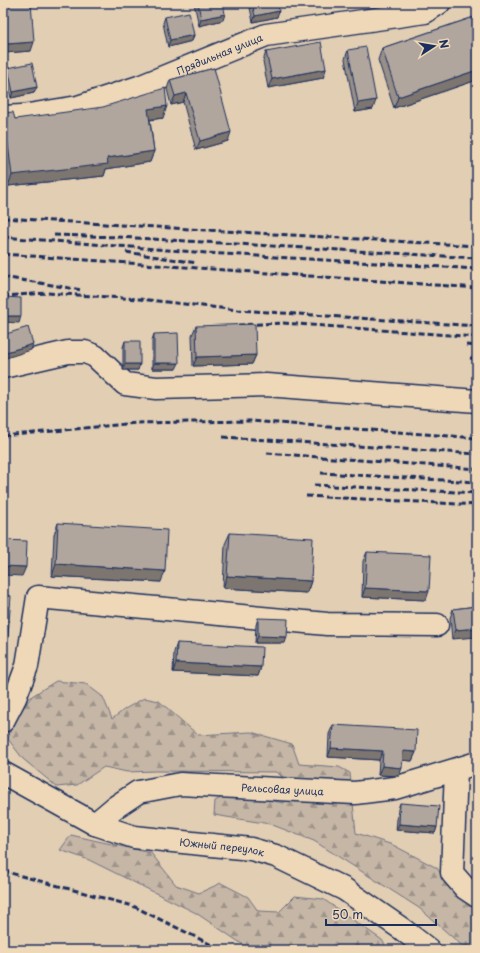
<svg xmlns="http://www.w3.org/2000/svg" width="480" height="953" font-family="'Playpen Sans',sans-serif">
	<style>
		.forest { fill: url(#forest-firs); stroke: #707282 }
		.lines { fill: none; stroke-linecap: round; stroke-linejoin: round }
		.minor-casing { stroke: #1b2f5e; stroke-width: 25 }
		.minor { stroke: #efd8b8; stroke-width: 22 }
		.rail { stroke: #1b2f5e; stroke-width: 3; stroke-dasharray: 6 3; stroke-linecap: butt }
		.wall { fill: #988f88; stroke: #1b2f5e }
		.shaded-wall { fill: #7c746f; stroke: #1b2f5e }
		.building { fill: #b1a69e; stroke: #1b2f5e }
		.labels { text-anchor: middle; stroke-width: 3.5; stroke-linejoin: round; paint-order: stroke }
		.street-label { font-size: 10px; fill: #1b2f5e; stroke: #efd8b8 }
	</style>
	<defs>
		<pattern id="forest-firs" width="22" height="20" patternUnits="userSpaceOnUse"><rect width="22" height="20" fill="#c5b6a6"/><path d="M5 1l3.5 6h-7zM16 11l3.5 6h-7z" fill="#9f948a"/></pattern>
	</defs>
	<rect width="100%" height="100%" fill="#e2ceb3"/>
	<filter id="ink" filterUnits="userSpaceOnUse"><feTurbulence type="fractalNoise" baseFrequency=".025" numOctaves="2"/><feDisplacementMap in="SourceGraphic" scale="8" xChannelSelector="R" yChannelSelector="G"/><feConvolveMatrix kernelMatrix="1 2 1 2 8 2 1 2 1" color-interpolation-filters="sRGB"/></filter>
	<g filter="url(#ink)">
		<path class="forest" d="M56,681L86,684L103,697L112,719L125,709L144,698L159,701L198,735L251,732L292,744L299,764L339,767L350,773L356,833L393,845L437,868L457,897L477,905V950H467L419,908L314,841L270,824L214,815L215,801L230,793L284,803L288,783L277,772L156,771L127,772L104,767L77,785L57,787L23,759L8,739L13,721L32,696Z
			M71,835L151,853L176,885L199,893L221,883L248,897L258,911L279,912L295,896L323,899L382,940L388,950H251L196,913L89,860L60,850Z"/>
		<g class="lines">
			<g class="minor-casing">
				<g id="minor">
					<path id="s1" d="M3,117L22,116L78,107L139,87L266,35L425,12L439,3"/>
					<path d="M3,367L68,352H85L95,356L125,384L156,388L266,385L477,401"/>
					<path d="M3,721L15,698L27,666L38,597L327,624L437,625"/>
					<path d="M456,770L452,873L465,888L477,896"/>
					<path id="s2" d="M3,773L95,824L134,837L251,849L276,856L344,889L402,929L429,950"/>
					<path id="s3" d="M95,824L114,808L138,792L180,784L355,793L395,788L477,763"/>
				</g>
			</g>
			<use href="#minor" class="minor"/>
			<path class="rail" d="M3,218L477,246
				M54,235L118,237L477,258
				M3,237L207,253L477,269
				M126,252L197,263
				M3,254L477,288
				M3,277L82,290
				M3,296L47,293L139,299L238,310L477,326
				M238,325L283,323L477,337
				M466,345L477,346
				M470,358L477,359
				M472,369H477
				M3,436L136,423L250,421L477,438
				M223,437L477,454
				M267,453L477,469
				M321,473L477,482
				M314,485L477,493
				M306,496L477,505
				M3,871L133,906L222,950"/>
		</g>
		<path class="wall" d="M3,3L31,51L4,53L3,46Z
			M194,3H223V20L199,26Z
			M249,3H277V17L253,22Z
			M477,16V80L394,108L378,60L382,48Z
			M165,17L194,35L192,41L168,47L163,23Z
			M348,50L373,109L355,112L345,59Z
			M266,52L326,69L323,78L268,88L263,61Z
			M8,68L37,87L34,93L11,98L6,75Z
			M214,68L228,141L196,150L183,102L171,105L167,89L170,80Z
			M3,113L15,119L163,118L150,120L154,151L150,162L106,169L104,176L8,186L3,151Z
			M196,326L256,355L252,364L193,366L192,335Z
			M154,334L176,369H152V340Z
			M125,341L138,370H123V347Z
			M58,523L161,582L52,576L54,535Z
			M230,533L311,581L307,593L223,588L225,544Z
			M367,552L426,600L362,597L363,561Z
			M477,606L452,639L450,618L453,609Z
			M258,618L285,643H255L256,625Z
			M177,643L261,667L258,676L173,672L174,652Z
			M333,725L416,752L412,761L403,760L399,776L378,775L379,760L328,757L329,734Z
			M400,803L437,827L435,833L396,830L398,809Z
			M477,815V838L475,837Z"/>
		<path class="shaded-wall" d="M279,11L277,17L253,22L255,16Z
			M225,14L223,20L199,26L201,19Z
			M194,35L192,41L168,47L170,40Z
			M34,42L31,51L4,53L7,44Z
			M326,69L323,78L268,88L272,79Z
			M477,70V80L394,108L398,97Z
			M37,87L34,93L11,98L13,92Z
			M186,93L183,102L171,105L175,96Z
			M376,100L373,109L355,112L358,103Z
			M167,106L163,118L144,120L148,109Z
			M231,132L228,141L196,150L200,141Z
			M3,137H7L3,147Z
			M154,151L150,162L106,169L104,176L8,186L12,175L107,158Z
			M3,316H21L19,323L3,322Z
			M33,344L31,350L3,359V353Z
			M256,355L252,364L193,366L197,357Z
			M154,363H179L176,369H152Z
			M125,364H140L138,370H123Z
			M56,564L165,571L161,582L52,576Z
			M3,566L26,567L22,576L3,575Z
			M227,576L311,581L307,593L223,588Z
			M365,588L429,591L426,600L362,597Z
			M477,628V637L452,639L456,630Z
			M3,636H8L5,645H3Z
			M258,636L287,637L285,643H255Z
			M176,663L261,667L258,676L173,672Z
			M331,748L383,751L379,760L328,757Z
			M403,751L416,752L412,761L400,760Z
			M382,766L402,768L399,776L378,775Z
			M399,824L437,827L435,833L396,830Z"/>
		<path class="building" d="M3,3H31L34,42L7,44Z
			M198,3H223L225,14L201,19Z
			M252,3H277L279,11L255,16Z
			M189,12L194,35L170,40L165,17Z
			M477,16V70L398,97L382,48Z
			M321,42L326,69L272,79L266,52Z
			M366,47L376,100L358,103L348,50Z
			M32,63L37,87L13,92L8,68Z
			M214,68L231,132L200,141L186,93L175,96L170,80Z
			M165,88L167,106L148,109L154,151L107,158L108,164L12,175L7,137H3V113L13,112L15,119L103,107Z
			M3,297L21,298V316H3Z
			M255,324L256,355L197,357L196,326Z
			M28,327L33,344L3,353V335Z
			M178,333L179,363H154V334Z
			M125,341H140V364H125Z
			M58,523L167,530L165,571L56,564Z
			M230,533L313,538L311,581L227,576Z
			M3,540L27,541L26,567L3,566Z
			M367,552L431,555L429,591L365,588Z
			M3,595L11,596L8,636H3Z
			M477,606V628L456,630L453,609Z
			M258,618L288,619L287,637L258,636Z
			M177,643L262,647L261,667L176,663Z
			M3,667H4L3,693Z
			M333,725L417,730L416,752L403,751L402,768L382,766L383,751L331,748Z
			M400,803L439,806L437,827L399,824Z"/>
	</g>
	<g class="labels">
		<g class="street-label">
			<text dy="4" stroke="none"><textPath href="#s1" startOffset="227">Прядильная улица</textPath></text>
			<text dy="4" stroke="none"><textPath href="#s3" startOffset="199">Рельсовая улица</textPath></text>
			<text dy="4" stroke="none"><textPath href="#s2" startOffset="235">Южный переулок</textPath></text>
		</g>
	</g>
	<rect width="480" height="953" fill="none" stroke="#efd8b8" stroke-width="16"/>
	<rect x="8" y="8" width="464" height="937" fill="none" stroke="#1b2f5e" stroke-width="1.5" filter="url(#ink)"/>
	<g transform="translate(434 46) rotate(78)" stroke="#efd8b8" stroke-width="3" paint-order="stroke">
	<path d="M0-3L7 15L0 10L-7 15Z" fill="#1b2f5e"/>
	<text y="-6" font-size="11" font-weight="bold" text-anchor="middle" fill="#1b2f5e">N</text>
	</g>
	<path d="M326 919v6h110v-6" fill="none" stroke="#1b2f5e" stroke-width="2"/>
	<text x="332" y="919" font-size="12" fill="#1b2f5e" stroke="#efd8b8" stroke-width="3" paint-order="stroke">50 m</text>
</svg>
